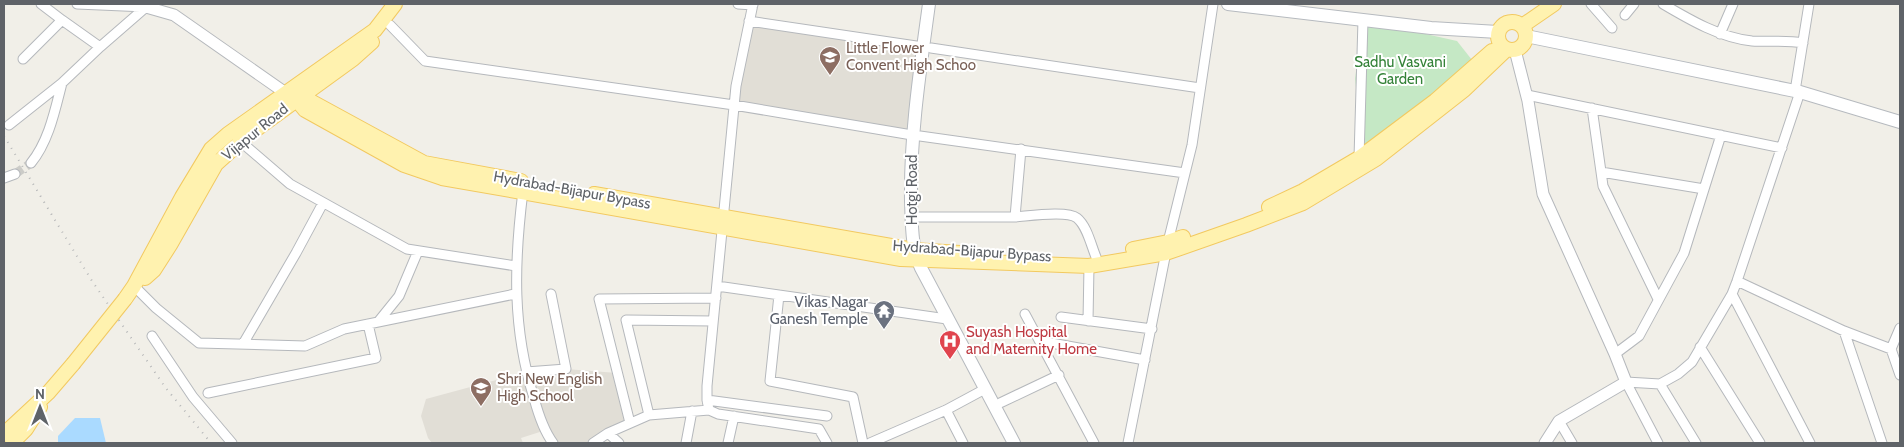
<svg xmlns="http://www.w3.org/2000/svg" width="1904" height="447" font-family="Cabin,sans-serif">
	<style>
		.education { fill: #e1ded6 }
		.green { fill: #c5e8c5 }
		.water { fill: #aadaff }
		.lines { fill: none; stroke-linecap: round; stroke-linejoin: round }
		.minor-tunnel { stroke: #ccccc8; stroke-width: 9; stroke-dasharray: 9 4.5; stroke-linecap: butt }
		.minor-casing { stroke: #b5b8bc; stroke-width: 11 }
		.tertiary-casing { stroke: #b5b8bc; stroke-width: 13 }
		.secondary-casing { stroke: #b6babf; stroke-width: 14 }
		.primary-casing { stroke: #f2c960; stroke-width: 16 }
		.minor { stroke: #fff; stroke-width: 9 }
		.tertiary { stroke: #fff; stroke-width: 11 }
		.secondary { stroke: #fff; stroke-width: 12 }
		.primary { stroke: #fff2af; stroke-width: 14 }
		.rail { stroke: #b6b7b8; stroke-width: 2; stroke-dasharray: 1 6; stroke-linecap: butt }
		.primary-bridge-casing { stroke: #f2c960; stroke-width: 16; stroke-linecap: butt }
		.primary-bridge { stroke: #fff2af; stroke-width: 14 }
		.labels { text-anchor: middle; stroke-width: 4; stroke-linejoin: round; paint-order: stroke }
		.education-label { font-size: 15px; fill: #785e54; stroke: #fff; text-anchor: start }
		.park-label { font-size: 15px; fill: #348238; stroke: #fff }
		.street-label { font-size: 15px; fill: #5f6368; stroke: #fff }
		.worship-label { font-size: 15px; fill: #5b616d; stroke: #fff; text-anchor: end }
		.health-label { font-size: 15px; fill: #be3a42; stroke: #fff; text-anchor: start }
	</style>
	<rect width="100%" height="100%" fill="#f1efe8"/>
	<path class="education" d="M749,21L923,47L912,135L735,105Z
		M566,369L617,373L630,423L593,443H554L546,430L521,438L523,443H432L428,438L421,416L426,399L526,372Z"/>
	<path class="green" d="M1363,20L1457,41L1472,60L1364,154L1355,79Z"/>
	<path class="water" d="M75,418H100L106,443H58V436Z"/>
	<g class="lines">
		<path class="minor-tunnel" d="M15,174L31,163"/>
		<g class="minor-casing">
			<path id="minor" d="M77,4L146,7
				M738,4L753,5
				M753,4L736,86L707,386V400L827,416
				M1591,4L1612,28
				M1663,4C1690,20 1721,38 1752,41C1769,42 1786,40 1803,43
				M1625,15L1634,4
				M62,20L100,47
				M749,21L923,47
				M390,25L425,61L734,105L912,135
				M1720,34L1733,4
				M931,48L1200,88
				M23,59L62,20L41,4
				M1795,91L1809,4
				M1527,95L1782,148
				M1592,108L1603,186L1658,299
				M9,125L62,83L100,47L146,7
				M920,136L1185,173
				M240,141L290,184L407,249L516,266
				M1359,158L1363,20
				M31,163C49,141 55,110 62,83
				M1601,172L1704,189
				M4,178L15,174
				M523,191C514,263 512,328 534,398C538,413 544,431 553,443
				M919,217H1015L1021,149
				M1015,217C1029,216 1067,210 1077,218C1087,226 1091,245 1096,257
				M1737,281L1844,331L1891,349
				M134,286L156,308L199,343L305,346L344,329L515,294
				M717,286L947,319
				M1732,294L1810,443
				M779,295L770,381L853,397L863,443
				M1025,314L1094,443
				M1061,317L1152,329
				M1088,321L1089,266
				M378,322L399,296L418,251
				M1900,328L1891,349L1900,375
				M1844,331L1882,443
				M152,336L193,397L232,443
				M1040,341L1145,360
				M243,344L296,253L323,203
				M1700,347L1760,443
				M1615,354L1639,336L1684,253L1721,135
				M526,372L566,369L551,294
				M1626,382L1660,384L1678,374L1692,362L1732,294L1737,281L1800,92
				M1626,382L1658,443
				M1660,384L1696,443
				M208,393L376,358L368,324
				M707,400L709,410L718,414L819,429L827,443
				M1000,403L1059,375
				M946,410L963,443
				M649,415L626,320L713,321
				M1559,421L1572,443
				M630,423L599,299L716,298
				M608,433L619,443
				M593,443L608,433L649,415L709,410
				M686,443L692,411
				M728,443L734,416
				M870,443L946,410L985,389
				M1128,443L1168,242L1192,145L1213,4"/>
		</g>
		<g class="tertiary-casing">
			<path id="tertiary" d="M141,4L146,7L174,15L287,94
				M1515,50L1528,101L1543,194L1615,354L1626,382L1559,421L1545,443"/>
		</g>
		<g class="secondary-casing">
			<path id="secondary" d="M929,4C920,70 910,135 911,201C912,224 911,247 921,268L1014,443
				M1228,4L1431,28L1498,32
				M146,7L150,4
				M1526,36L1800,92L1900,122"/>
		</g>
		<g class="primary-casing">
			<path id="primary" d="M1498 36a14 14 0 1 1 28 0a14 14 0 1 1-28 0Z
				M1522,26L1554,4
				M287,94L296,99L312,102L424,163L521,181
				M296,99L305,110L404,165L442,178L901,259L1089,266L1166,253L1246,225L1303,203L1376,159L1464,90L1507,49
				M594,194L914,250L960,253
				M1269,207L1303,191L1359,158L1435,101L1492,51
				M1133,249L1168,242L1183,237
				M145,278L154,270L170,245L216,164L247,136L353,59L372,42
				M125,299L134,286L182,197L211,149L228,134L375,30L395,4
				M4,434L48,393L73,364
				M12,443L26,429L40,407"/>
		</g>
		<use href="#minor" class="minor"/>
		<use href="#tertiary" class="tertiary"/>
		<use href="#secondary" class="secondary"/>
		<use href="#primary" class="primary"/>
		<path class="rail" d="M4,136L92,281L165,387L211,443"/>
		<g class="primary-bridge-casing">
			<path id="primary-bridge" d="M73,364L125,299"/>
		</g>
		<use href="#primary-bridge" class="primary-bridge"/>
	</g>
	<defs>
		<g id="university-pin" transform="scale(1.125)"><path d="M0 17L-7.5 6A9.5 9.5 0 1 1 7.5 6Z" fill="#8d6e63" stroke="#fff"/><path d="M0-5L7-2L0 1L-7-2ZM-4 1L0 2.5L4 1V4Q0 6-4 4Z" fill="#fff"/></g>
		<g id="temple-pin" transform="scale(1.125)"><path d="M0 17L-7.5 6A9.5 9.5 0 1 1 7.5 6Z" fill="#6b7280" stroke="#fff"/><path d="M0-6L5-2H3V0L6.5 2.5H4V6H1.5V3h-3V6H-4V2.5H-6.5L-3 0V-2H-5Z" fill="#fff"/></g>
		<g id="hospital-pin" transform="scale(1.125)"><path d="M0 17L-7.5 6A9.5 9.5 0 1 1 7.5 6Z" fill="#e0444e" stroke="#fff"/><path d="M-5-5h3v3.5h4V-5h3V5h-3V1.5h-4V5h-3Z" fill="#fff"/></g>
	</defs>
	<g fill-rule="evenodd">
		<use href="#university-pin" x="830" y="57"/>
		<use href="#temple-pin" x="884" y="311"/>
		<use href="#hospital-pin" x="950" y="341"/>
		<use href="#university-pin" x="481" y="388"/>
	</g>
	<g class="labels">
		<g class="education-label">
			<text x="846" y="53">Little Flower<tspan x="846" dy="17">Convent High Schoo</tspan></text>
			<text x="497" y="384">Shri New English<tspan x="497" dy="17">High School</tspan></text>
		</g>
		<g class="park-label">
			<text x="1400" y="67">Sadhu Vasvani<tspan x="1400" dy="17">Garden</tspan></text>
		</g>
		<g class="street-label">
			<text transform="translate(255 132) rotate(-39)" y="5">Vijapur Road</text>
			<text transform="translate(572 190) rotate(10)" y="5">Hydrabad-Bijapur Bypass</text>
			<text transform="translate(912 190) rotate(-90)" y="5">Hotgi Road</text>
			<text transform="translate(972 251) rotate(4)" y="5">Hydrabad-Bijapur Bypass</text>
		</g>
		<g class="worship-label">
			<text x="868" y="307">Vikas Nagar<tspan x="868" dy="17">Ganesh Temple</tspan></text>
		</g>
		<g class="health-label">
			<text x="966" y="337">Suyash Hospital<tspan x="966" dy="17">and Maternity Home</tspan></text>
		</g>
	</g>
	<rect width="1904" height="447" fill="none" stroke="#5f6368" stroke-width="10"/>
	<g transform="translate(40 407)" stroke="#ffffff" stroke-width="4" paint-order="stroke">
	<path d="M0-4L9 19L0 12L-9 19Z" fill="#5f6368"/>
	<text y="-8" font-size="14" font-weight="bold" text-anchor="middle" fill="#5f6368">N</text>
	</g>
</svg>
